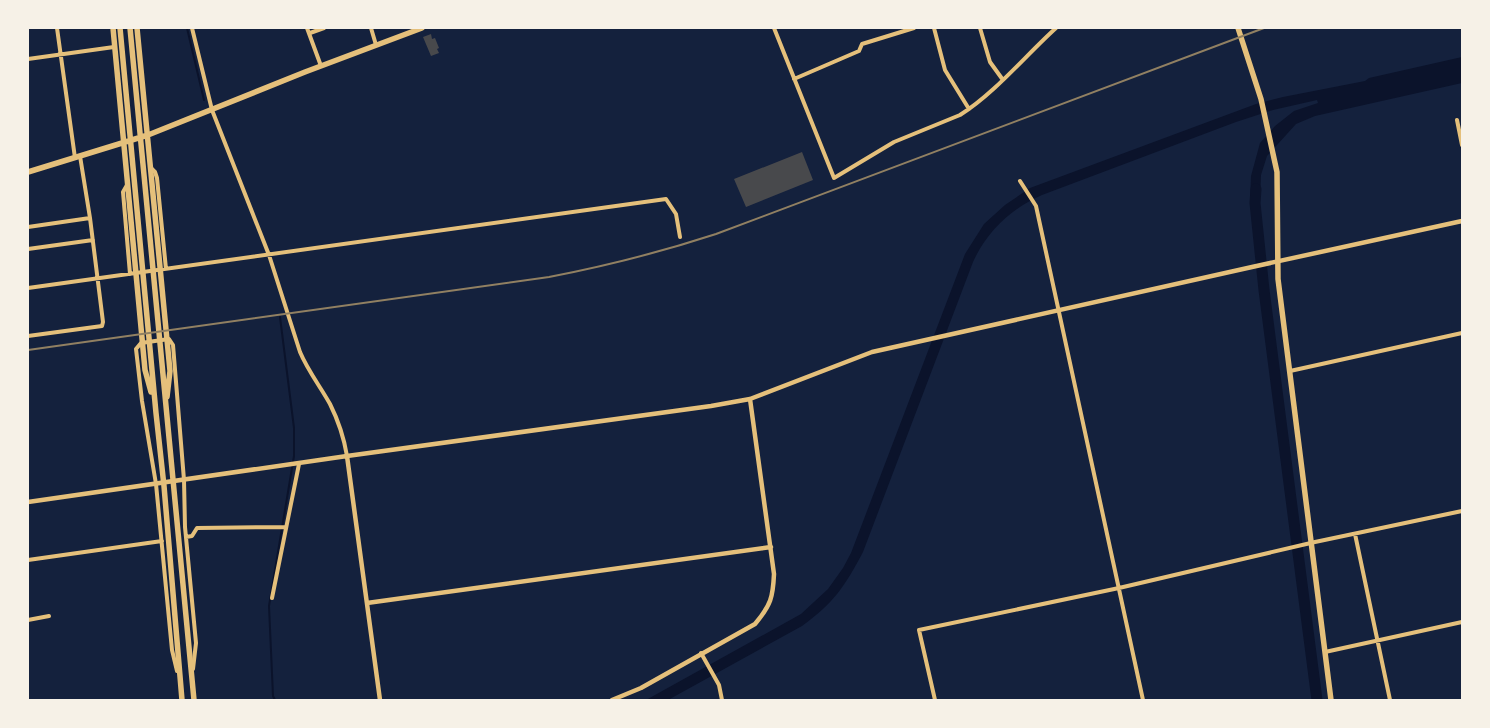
<svg xmlns="http://www.w3.org/2000/svg" width="1490" height="728" font-family="'Nunito Sans',sans-serif">
	<style>
		.water { fill: #0b132b }
		.lines { fill: none; stroke-linecap: round; stroke-linejoin: round }
		.stream { stroke: #0b132b; stroke-width: 2 }
		.river { stroke: #0b132b; stroke-width: 11 }
		.building { fill: #48494c }
		.minor { stroke: #e5c07b; stroke-width: 4 }
		.tertiary { stroke: #e5c07b; stroke-width: 4.5 }
		.primary { stroke: #e5c07b; stroke-width: 5.5 }
		.rail { stroke: #918062; stroke-width: 2 }
	</style>
	<rect width="100%" height="100%" fill="#14213d"/>
	<path class="water" d="M1462,57V83L1315,116L1296,124L1267,156L1261,175L1260,202H1250L1251,176L1260,143L1275,126L1294,111L1318,103L1317,100L1273,110L1236,122L1042,195C1012,208 987,231 973,262L863,552C845,586 834,603 802,626L668,700H646L801,614L828,589L843,568L851,553L965,254L984,224L1005,205L1030,188L1256,104L1283,97L1365,81L1369,78Z"/>
	<g class="lines">
		<path class="stream" d="M187,28L204,100
			M275,700L273,696L269,606L294,456V428L280,317"/>
		<path class="river" d="M1256,189L1255,203L1264,290L1317,700"/>
	</g>
	<path class="building" d="M431,34L432,39L435,38L439,48L437,49L439,53L431,56L423,37Z
		M802,152L813,180L746,207L734,179Z"/>
	<g class="lines">
		<path class="minor" d="M57,28L75,158
			M192,28L212,110L269,255L300,352C308,371 320,386 330,404C338,420 344,438 347,456
			M307,28L321,66
			M371,28L376,45
			M774,28L834,178L894,142L960,115C994,94 1026,55 1056,28
			M934,28L945,70L969,109
			M980,28L990,62L1003,80
			M310,33L324,28
			M28,59L114,47
			M794,79L859,51L862,44L914,28
			M1457,120L1462,145
			M150,167L155,172L157,178L166,269
			M1020,181L1036,206L1143,700
			M127,185L123,192L130,274
			M28,227L90,218
			M28,249L93,240
			M28,288L666,199L676,214L680,237
			M28,336L102,326L103,322L90,218L80,156
			M1290,371L1462,333
			M1355,534L1390,700
			M186,537L192,536L197,528L286,527
			M28,560L162,541
			M272,598L299,464
			M28,620L49,616
			M1325,652L1462,622
			M701,653L719,685L722,700
			M177,671L172,650L156,484L142,401L136,349L141,343L169,339L173,345L184,480L185,527L196,643L193,669
			M935,700L919,630L1119,588L1315,542L1462,511"/>
		<path class="tertiary" d="M347,456L380,700
			M28,502L347,456L711,406L750,399L872,352L1252,267L1462,221
			M367,603L771,547
			M612,700L641,688L755,624C771,605 773,597 774,574L750,399"/>
		<path class="primary" d="M113,28L145,370L151,392
			M120,28L156,413L164,486L182,700
			M130,28L194,700
			M137,28L170,371L167,397
			M1238,28L1261,99L1277,172L1278,279L1331,700
			M28,172L148,135L305,72L422,28"/>
		<path class="rail" d="M28,350L549,277C606,266 661,252 716,234L1264,28"/>
	</g>
	<rect width="1490" height="728" fill="none" stroke="#f6f1e7" stroke-width="58"/>
</svg>
